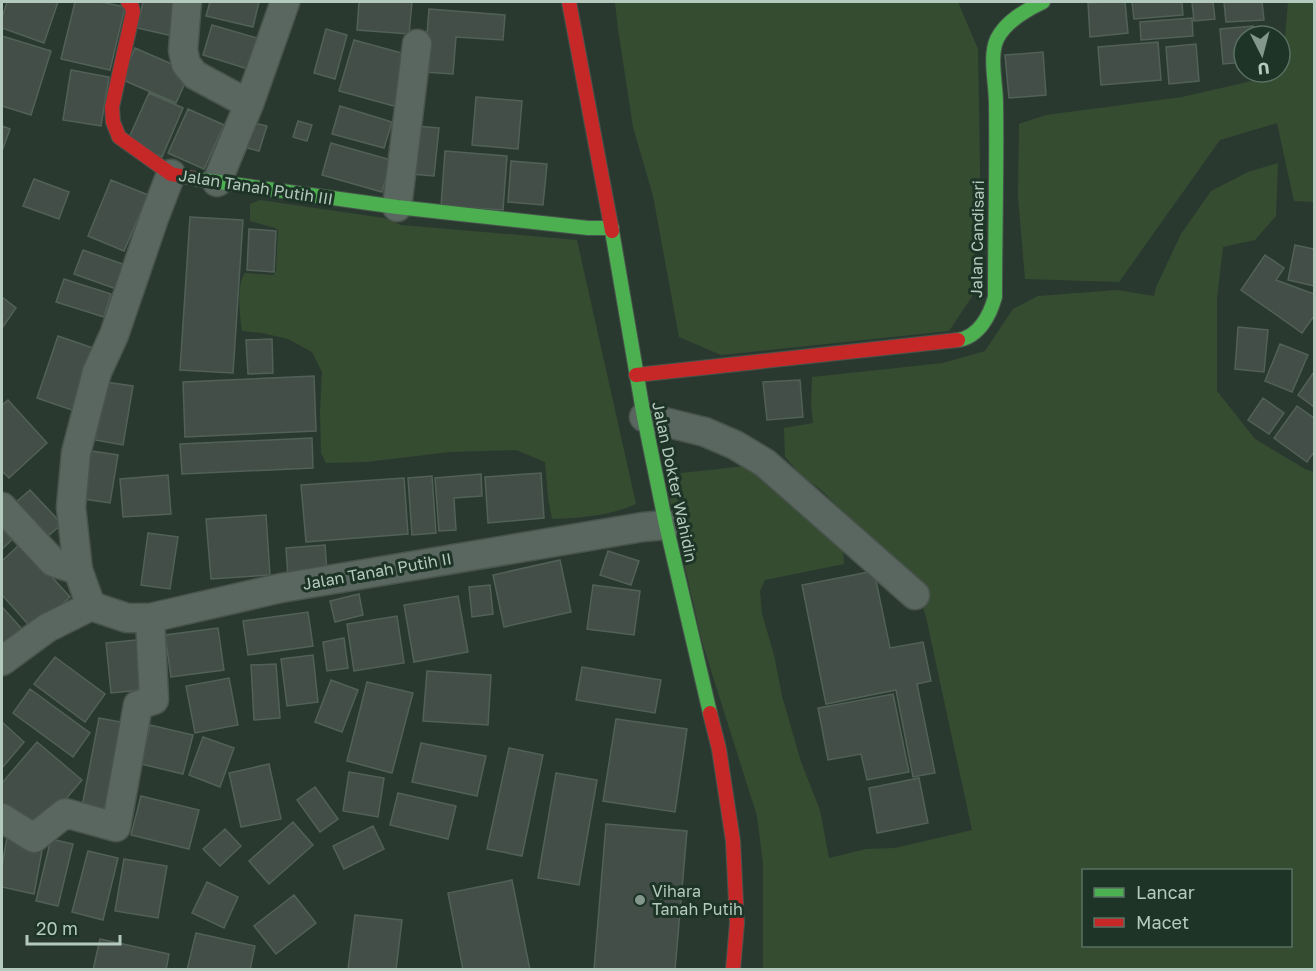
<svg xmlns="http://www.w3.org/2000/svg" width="1316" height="971" font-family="'Golos Text',sans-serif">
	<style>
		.green { fill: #364c31; fill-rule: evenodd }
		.building { fill: #424e47; stroke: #526158; stroke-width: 1.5 }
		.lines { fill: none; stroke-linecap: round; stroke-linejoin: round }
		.street-casing { stroke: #48544d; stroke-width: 31 }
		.fast-casing { stroke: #48544d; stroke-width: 16 }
		.jam-casing { stroke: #48544d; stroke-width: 16 }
		.street { stroke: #5a6760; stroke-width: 28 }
		.fast { stroke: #4caf50; stroke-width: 14 }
		.jam { stroke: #c62828; stroke-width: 14 }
		.poi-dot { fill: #84978c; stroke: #1d3427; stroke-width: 2 }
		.labels { text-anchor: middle; stroke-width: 6; stroke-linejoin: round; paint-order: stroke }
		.street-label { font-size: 16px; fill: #b4cabe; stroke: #1d3427 }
		.poi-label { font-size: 16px; fill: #b4cabe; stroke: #1d3427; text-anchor: start }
	</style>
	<rect width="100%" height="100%" fill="#2a3930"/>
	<path class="green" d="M615,2H958L978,49L981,228L975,292L949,331L721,355L679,337L653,196L633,127L618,29Z
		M1288,2H1314V202L1294,201L1277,123L1220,140L1119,282L1025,279L1018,197L1019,124L1046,115L1182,97L1282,74Z
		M1278,163L1276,216L1255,240L1223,247L1217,298V391L1255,439L1305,469L1314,472V969H763V864L757,816L702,642L668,492L681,473L746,466L773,477L843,549L844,564L765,580L760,591L762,614L774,655L782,696L801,762L820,810L829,858L866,849L895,848L972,830L926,617L913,575L888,555L820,489L803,477L785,457L784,428L813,423L811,406L812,377L943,363L985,351L1013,309L1038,296L1117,290L1154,296L1156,287L1181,234L1211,191L1248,172ZM1084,870H1290V946H1084Z
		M260,200L384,218L401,225L577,240L636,504C609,516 581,518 552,519L548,498L545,462L516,450L450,452L366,462L326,463L321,453L320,411L322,372L312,352L288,339L262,333L242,331C240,316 236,285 245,273L273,275L276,271L278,230L275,228L250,221V204Z"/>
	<path class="building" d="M7,2H58L44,43L2,28V18Z
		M75,2H101L125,7L110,70L61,59Z
		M143,2H180L173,36L137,28Z
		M210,2H259L253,27L206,16Z
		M359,2H412L409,34L357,30Z
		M1108,2H1125L1128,33L1090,37L1088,3Z
		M1132,2H1182L1183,15L1134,19Z
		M1192,2H1213L1215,19L1194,21Z
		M1224,2H1262L1264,20L1226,22Z
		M429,9L505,15L503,40L456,37L453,74L424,72Z
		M1192,18L1193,36L1141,40L1140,22Z
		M212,25L257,38L248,69L203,55Z
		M1253,26L1254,36H1244V62L1223,64L1220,29Z
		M326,29L347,35L335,79L314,73Z
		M2,36L51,51L31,115L2,106Z
		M354,40L409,55L394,106L339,91Z
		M1158,42L1161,80L1101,85L1098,47Z
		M1196,44L1199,81L1169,84L1166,47Z
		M135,48L190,72L176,103L121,79Z
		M1043,52L1046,95L1009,98L1005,55Z
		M71,70L109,77L101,126L63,120Z
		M149,93L183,108L162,157L127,142Z
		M476,97L522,101L518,149L472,145Z
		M340,106L392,122L384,148L332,134Z
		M188,109L224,125L204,169L168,153Z
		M298,121L312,125L307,141L293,137Z
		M254,123L267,126L259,151L247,148Z
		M2,126L10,129L2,151Z
		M416,126L439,128L434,176L412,174Z
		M331,143L391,160L382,192L322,175Z
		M445,151L507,156L503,210L441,206Z
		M511,161L547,164L543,205L508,202Z
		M34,179L69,192L59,219L23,206Z
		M111,180L148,195L124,251L88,236Z
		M190,217L243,220L233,373L180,370Z
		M249,229L276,231L274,272L247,270Z
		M1295,245L1314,249V286L1288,280Z
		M83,250L131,267L122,291L74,274Z
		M1265,255L1284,268L1276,280L1314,294V316L1302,333L1241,290Z
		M64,279L111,294L104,317L56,302Z
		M2,297L16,308L2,328Z
		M1238,327L1268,330L1264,372L1235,369Z
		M58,336L96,349L75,411L37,398Z
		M272,339L273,373L248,374L246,340Z
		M1280,344L1308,355L1292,392L1265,381Z
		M1314,372V407L1298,395Z
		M314,376L316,431L185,437L183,382Z
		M800,380L803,417L767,420L763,382Z
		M105,382L133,386L123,445L95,440Z
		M1263,398L1284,413L1269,434L1248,420Z
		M8,400L47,443L9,478L2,471V405Z
		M1297,406L1314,418V452L1307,462L1274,438Z
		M312,438L313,468L182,474L180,444Z
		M85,450L118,455L110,503L77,498Z
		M541,473L544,518L488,523L485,477Z
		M481,474L482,496L454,498L456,530L439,531L435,478Z
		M168,475L171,514L123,517L120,479Z
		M432,476L436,533L412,535L408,478Z
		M404,478L408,534L306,542L301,485Z
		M30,490L62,524L40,543L8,509Z
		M266,515L270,575L211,579L206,519Z
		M2,522L15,537L2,549Z
		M148,533L178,537L170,589L141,585Z
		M21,543L70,597L34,631L2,595V561Z
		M325,545L327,573L288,577L286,548Z
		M608,551L639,561L631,585L600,575Z
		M560,560L571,612L504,627L493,575Z
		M874,571L890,648L923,642L931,681L917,684L935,773L913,777L896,690L826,704L802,585Z
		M490,585L493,614L472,617L469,587Z
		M593,585L640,591L634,635L587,629Z
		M359,594L363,615L335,622L330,601Z
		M458,596L468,652L414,662L404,605Z
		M2,607L22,629L4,646L2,643Z
		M308,612L313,646L248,655L243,621Z
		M397,616L404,663L354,671L347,624Z
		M218,628L224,670L171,677L165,635Z
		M344,638L348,668L327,671L323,642Z
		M146,639L151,689L111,693L106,643Z
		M313,655L318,702L287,706L281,659Z
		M55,657L105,694L85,722L34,684Z
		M276,664L280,718L254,720L251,665Z
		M582,667L661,680L655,713L576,700Z
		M427,671L491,675L488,725L423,721Z
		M229,678L238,725L195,733L186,686Z
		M331,680L358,690L342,732L315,722Z
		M367,682L413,693L392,773L347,761Z
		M30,689L90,733L73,757L13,713Z
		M893,694L909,772L867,780L861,754L828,760L818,708Z
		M99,718L132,724L113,819L81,812Z
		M616,719L687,729L675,812L603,801Z
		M2,722L24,742L2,768Z
		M150,725L193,735L183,774L141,764Z
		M203,737L234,748L220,787L189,775Z
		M37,742L82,780L35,835L2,806V783Z
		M421,743L486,756L477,796L412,782Z
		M509,748L543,755L522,856L487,849Z
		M269,764L281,819L241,827L229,773Z
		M349,772L384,778L378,817L343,811Z
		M556,773L597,780L579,885L538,878Z
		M919,778L928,823L877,833L869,788Z
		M315,787L338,819L320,832L297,800Z
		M398,793L456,806L448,839L390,825Z
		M141,796L199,810L189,849L131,835Z
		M293,822L313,845L269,884L249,861Z
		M606,824L687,831L675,970H594Z
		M373,826L384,849L344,869L333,846Z
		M225,829L241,846L220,866L203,849Z
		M7,838L43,845L34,894L2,887V866Z
		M51,839L73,844L58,906L36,901Z
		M88,851L118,858L103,920L72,912Z
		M124,859L167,866L158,918L115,911Z
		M512,880L530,970H463L448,893Z
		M207,882L238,897L224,928L192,913Z
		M294,895L316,923L276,954L254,926Z
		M355,915L402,920L396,970L348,969Z
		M196,933L255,946L250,970H187Z
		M100,939L169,954L166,970H93Z"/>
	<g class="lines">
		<g class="street-casing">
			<path id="street" d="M187,2L183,50L186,64L195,75L249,104
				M217,182L249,104L285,2
				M397,207L417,44
				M644,417L705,432L735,445L765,463L915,595
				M2,507L53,562L78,570
				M91,606L127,618H150L281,588L643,527L666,525
				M91,606L78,570L71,507L76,453L97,372L114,335L154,218L171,174
				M2,661L47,628L91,606
				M2,818L34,838L65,813L116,827L138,705L154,700L150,618"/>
		</g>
		<g class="fast-casing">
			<path id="fast" d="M197,179L397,207L588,228H612
				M612,231L644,417L666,525L710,713
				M958,340C979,337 990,315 995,297C995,232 997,168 996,103C996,84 989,56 997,39C1006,21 1026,10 1043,2"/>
		</g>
		<g class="jam-casing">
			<path id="jam" d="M128,2L132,7L133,12L112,107L113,122L119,137L171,174L197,179
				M569,2L612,231
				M636,375L958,340
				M710,713L719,749L733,841L737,923L733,970"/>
		</g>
		<use href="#street" class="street"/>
		<use href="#fast" class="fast"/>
		<use href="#jam" class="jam"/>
	</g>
	<circle class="poi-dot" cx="640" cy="900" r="6"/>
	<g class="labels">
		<g class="street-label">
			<text transform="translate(256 187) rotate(9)" y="6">Jalan Tanah Putih III</text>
			<text transform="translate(977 239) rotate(-89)" y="6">Jalan Candisari</text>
			<text transform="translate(675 482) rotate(78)" y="6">Jalan Dokter Wahidin</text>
			<text transform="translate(377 571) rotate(-10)" y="6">Jalan Tanah Putih II</text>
		</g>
		<g class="poi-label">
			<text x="652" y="897">Vihara<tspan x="652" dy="18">Tanah Putih</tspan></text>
		</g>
	</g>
	<rect width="1316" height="971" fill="none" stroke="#b4cabe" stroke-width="6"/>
	<rect x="1082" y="869" width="210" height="78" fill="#1d3427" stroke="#597063" stroke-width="1.5"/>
	<rect x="1094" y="888" width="30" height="9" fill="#4caf50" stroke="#597063" stroke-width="1.5"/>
	<text x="1136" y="899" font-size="18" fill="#b4cabe">Lancar</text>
	<rect x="1094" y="918" width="30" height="9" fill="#c62828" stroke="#597063" stroke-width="1.5"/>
	<text x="1136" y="929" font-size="18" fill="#b4cabe">Macet</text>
	<g transform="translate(1262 54) rotate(174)"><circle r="28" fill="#1d3427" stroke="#597063" stroke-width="1.5"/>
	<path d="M0-4.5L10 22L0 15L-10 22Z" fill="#84978c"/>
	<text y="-9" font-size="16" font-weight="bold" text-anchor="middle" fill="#b4cabe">U</text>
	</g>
	<path d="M27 935v9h93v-9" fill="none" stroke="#b4cabe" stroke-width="3"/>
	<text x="36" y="935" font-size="18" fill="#b4cabe" stroke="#1d3427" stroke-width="4.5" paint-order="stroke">20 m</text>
</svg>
